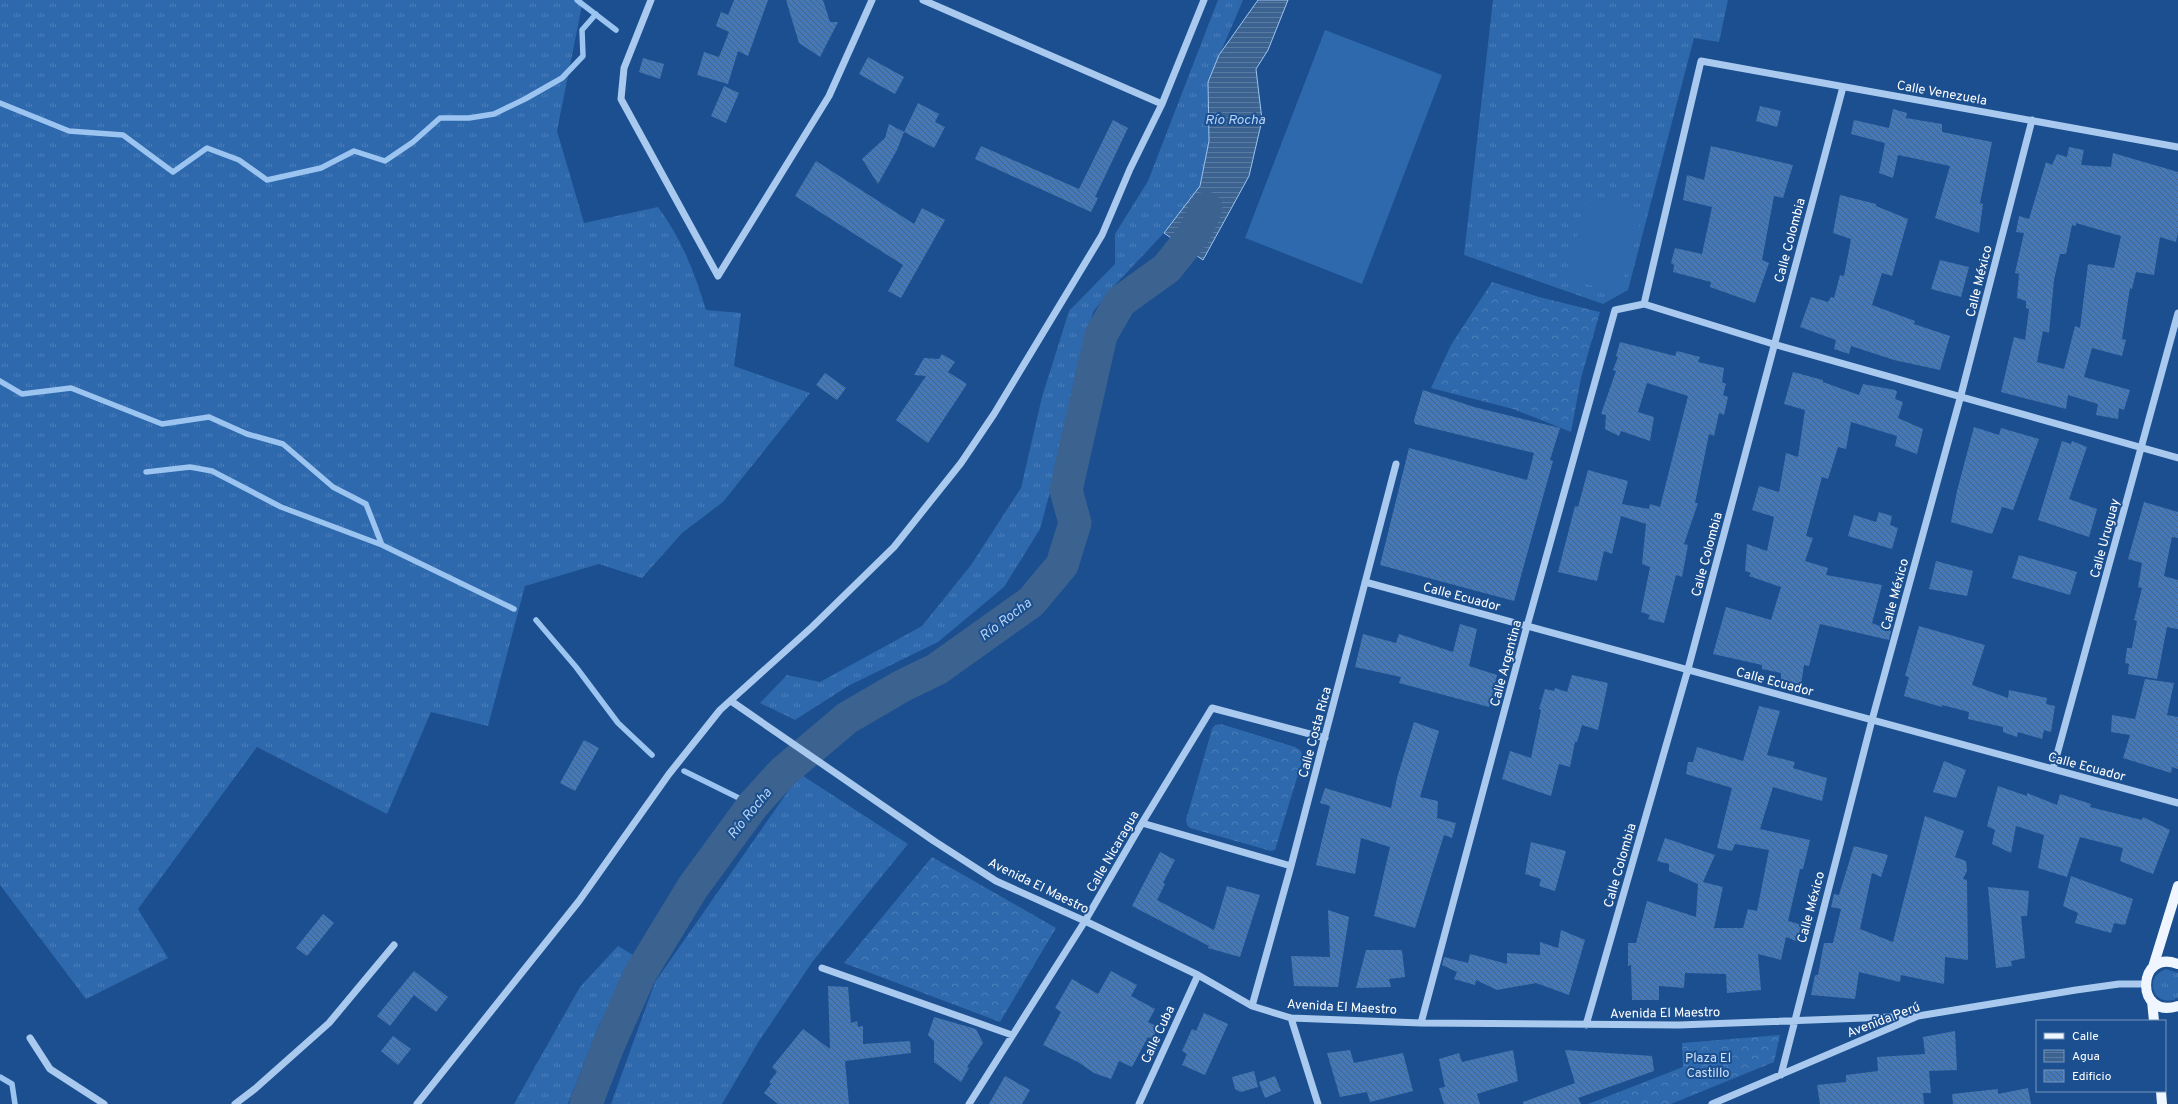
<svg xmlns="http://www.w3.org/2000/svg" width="2178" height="1104" font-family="Overpass,sans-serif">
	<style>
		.grass { fill: url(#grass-tufts) }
		.forest { fill: url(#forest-crowns) }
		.pitch { fill: #2e69ad }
		.water { fill: url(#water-rules); stroke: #9cc4f0 }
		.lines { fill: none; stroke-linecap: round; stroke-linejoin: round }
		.stream { stroke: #9cc4f0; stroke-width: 5.5 }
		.river { stroke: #3c6290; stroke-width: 33 }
		.building { fill: url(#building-back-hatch); fill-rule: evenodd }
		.minor { stroke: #a9c9ee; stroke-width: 7 }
		.major { stroke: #f0f6ff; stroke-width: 10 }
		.labels { text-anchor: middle; stroke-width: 4; stroke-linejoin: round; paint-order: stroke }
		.street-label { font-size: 13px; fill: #fff; stroke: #1b4f8f }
		.park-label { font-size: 13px; fill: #cfe3fa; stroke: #1b4f8f }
		.water-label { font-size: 14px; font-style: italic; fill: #b5d3f5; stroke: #1b4f8f }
	</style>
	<defs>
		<pattern id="grass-tufts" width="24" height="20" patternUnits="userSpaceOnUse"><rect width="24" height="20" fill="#2e69ad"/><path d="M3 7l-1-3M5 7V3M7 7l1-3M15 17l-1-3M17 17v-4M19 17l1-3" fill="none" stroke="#4d80b9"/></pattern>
		<pattern id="forest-crowns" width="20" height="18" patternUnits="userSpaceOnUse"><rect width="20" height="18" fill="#2e69ad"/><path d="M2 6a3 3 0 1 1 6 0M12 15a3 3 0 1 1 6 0" fill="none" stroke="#4d80b9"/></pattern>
		<pattern id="water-rules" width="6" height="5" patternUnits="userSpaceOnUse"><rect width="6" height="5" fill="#3c6290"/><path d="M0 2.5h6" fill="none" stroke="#597aa1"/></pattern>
		<pattern id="building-back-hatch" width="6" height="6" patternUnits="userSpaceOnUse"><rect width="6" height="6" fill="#4478b7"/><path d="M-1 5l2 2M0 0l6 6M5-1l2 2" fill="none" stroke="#486282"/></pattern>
	</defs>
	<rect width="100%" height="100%" fill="#1b4f8f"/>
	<path class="grass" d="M0,0H583L557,131L584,223L658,207C681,238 695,273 706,310L741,313L734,366L810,393L723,502L682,533L642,578L599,564L525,586L488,726L431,712L387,814L257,747L138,909L168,958L86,999L0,885Z
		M1218,0H1243L1208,82L1209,141L1200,186L1164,233L1114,286L1093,312L1066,433L1040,529L1004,587L938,642L848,686L795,720L760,703L787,675L820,682L922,626L971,565L1021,488L1042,397L1069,311L1115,264V234L1148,181Z
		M1493,0H1728L1719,42L1694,38L1628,290L1603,304L1464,255Z
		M800,774L908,844L813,961L759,1041L722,1104H611L655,982Z
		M618,946L638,958L599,1025L568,1104H514L580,987Z
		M2166,969L2178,973V998C2155,1010 2141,978 2166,969Z"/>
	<path class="forest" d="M1492,282L1539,297L1600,312L1581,378L1571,432L1513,409L1431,388L1451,345Z
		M1221,724L1295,747L1301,751L1303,758L1275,850L1271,851L1190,828L1187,825L1186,820L1212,729L1215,725Z
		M932,857L1056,928L1000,1022L844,963Z
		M1780,1035L1774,1062L1671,1104H1588L1683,1067L1682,1043Z"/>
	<path class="pitch" d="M1325,30L1442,75L1362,284L1245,238Z
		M1589,196L1644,210L1619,293L1564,278Z"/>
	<path class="water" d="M1258,0H1288L1268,50L1256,69L1262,120L1249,176L1203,260L1164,233L1200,186L1209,141L1208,82L1219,55Z"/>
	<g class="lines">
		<path class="stream" d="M577,0L616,30
			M0,103L69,131L123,135L173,172L207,148L239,160L267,180L321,168L354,151L385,161L413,142L440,118H469L494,114L525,99L562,78L583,56L582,30L596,14
			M0,381L22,394L71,388L162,424L209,417L247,434L283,444L333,487L366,504L382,545L514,609
			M146,472L190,467L212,471L281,507L382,545
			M536,620L576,667L618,723L652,755
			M684,771L753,805
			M0,1077L12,1084L15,1104"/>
		<path class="river" d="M586,1104L608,1046L640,974L693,887L753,805L783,772L847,718L902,686L937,669L1031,602L1062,565L1075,523L1066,490L1101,335L1120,302L1167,268L1194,234L1206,208"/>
	</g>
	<path class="building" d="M734,0H768L748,56L738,51L728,84L697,75L704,52L719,57L729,32L716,26L721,12L728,15Z
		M786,0H823L830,22H838L820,57L799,43Z
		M868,57L904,77L895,94L859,74Z
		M643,58L664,64L660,79L639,72Z
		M724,86L739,93L726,123L711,116Z
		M918,103L939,114L935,122L945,127L934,148L904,132Z
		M1760,106L1781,111L1777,127L1756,121Z
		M1893,109L1907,113L1906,118L1942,124V132L1992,142L1980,203L1983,204L1979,233L1935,218L1950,166L1898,155L1893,178L1879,173L1885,143L1851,134L1854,120L1889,128Z
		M1113,120L1128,128L1095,197L1098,198L1091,212L975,159L981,146L1079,189Z
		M889,124L904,132L897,150L878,184L862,159L885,138Z
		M1711,146L1793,165L1783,198L1774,196L1762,260L1769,263L1755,303L1710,287L1711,282L1673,272L1674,265L1671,263L1675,248L1702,254L1712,207L1683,200L1687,175L1704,180Z
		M2069,147L2084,150L2081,165L2111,167L2113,153L2178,172V233L2176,242L2160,237L2154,275L2136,272L2132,289L2130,288L2122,339L2126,340L2122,356L2092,348L2084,377L2130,390L2124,410L2119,408L2118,419L2096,415L2098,404L2068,395L2066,409L2001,392L2014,337L2025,340L2029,309L2026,308V301L2017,298L2019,274L2015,273L2024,233L2016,232L2019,216L2029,219L2046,162L2052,165L2057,154L2067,157ZM2076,223L2121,236L2114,268L2088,264L2080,328L2075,326L2064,369L2037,362L2043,331L2049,333L2054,280L2060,254H2066L2072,225L2076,226Z
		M816,161L914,224L922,208L945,220L901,298L888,291L903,265L795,196Z
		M1840,195L1876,204V206L1908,219L1892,276L1882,273L1872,305L1915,321L1914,324L1950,336L1940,370L1894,360L1851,346L1849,354L1834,349L1836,340L1800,327L1811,297L1828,302L1831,297L1834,298L1840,275L1844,276L1851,239L1833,233Z
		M1940,260L1969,267L1961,297L1931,289Z
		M1620,342L1675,356L1677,351L1700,357L1698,362L1724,368L1722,382L1726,384L1723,395L1728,397L1724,415L1719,413L1714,436L1709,434L1695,503H1698L1684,544L1688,545L1682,577L1676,575L1664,623L1648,619L1650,615L1641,612L1650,567L1642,564L1646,524L1621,516L1612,554L1604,551L1597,581L1558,572L1575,506L1578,507L1588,470L1628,481L1622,504L1649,509L1650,504L1660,507L1688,396L1647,383L1638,412L1654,417L1650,441L1621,431L1619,436L1605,429L1606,415L1601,414L1616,371L1613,370L1618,357L1616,356Z
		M942,354L955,362L948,372L967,384L928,443L896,420L926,376L914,375L924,358L939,359Z
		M1793,372L1823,380V382L1859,395L1863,384L1895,390L1897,392L1895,399L1903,402L1898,418L1923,429L1917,454L1895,446L1897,436L1851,422L1846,449L1838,447L1828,479L1822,477L1806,536L1813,538L1805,561L1828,568L1826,575L1882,585L1872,623L1891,631L1889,640L1820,624L1809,666L1804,665L1801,685L1781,679V673L1762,669V665L1713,654L1726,607L1771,620L1781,587L1749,576L1751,573L1745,571L1747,544L1767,551L1774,517L1752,510L1759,486L1779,492L1786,453L1798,457L1805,410L1784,404Z
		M825,373L846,388L837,400L816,385Z
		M1423,390L1474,407L1560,428L1550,460L1553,461L1514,601L1380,565L1409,448L1527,480L1534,453L1415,424L1414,420Z
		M1974,427L1999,435L2001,428L2039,439L2013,510L2002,507L1992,534L1951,522L1957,491Z
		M2062,441L2071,444L2072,441L2087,447L2069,499L2097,509L2089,537L2038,520Z
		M2144,502L2178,512V538L2172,537L2164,576L2178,580V629L2167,627L2157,679L2128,674L2129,664L2125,663L2127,648H2132L2137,621L2134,620L2142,588L2138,587L2142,563L2128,559Z
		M1879,512L1892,516L1890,525L1898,528L1892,549L1848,536L1854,515L1876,522Z
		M2019,555L2077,572L2070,595L2012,578Z
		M1936,561L1973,571L1967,596L1929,589Z
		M1460,624L1477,629L1469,666L1497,675L1489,707L1399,683L1401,677L1355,667L1363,634L1396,643L1399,634L1453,652Z
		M1919,626L1985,645L1972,685L2008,698L2009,690L2047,698L2046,704L2055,706L2051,732L2044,730L2042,739L2018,732L2017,737L2003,732V727L1968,719L1969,712L1942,705V707L1904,696L1909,677L1905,676Z
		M1572,675L1608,683L1598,730L1582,725L1577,742H1575L1570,767L1559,764L1551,796L1502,779L1510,751L1531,758L1541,710L1539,709L1545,689L1554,691L1555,688L1567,692Z
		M2145,679L2174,683L2167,715L2178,717V769L2172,767L2171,773L2123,758L2130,735L2111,732L2112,715L2135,719Z
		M1759,706L1780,711L1767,755L1795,762L1793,768L1827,778L1822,801L1773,787L1760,829L1810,840L1803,869H1800L1788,921L1802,925L1796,941L1786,937L1781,960L1758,954L1761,990L1727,993L1726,974L1685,973L1684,988L1659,986V1000H1632L1631,965L1628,966V943H1636L1647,901L1696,917L1698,884L1669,871V864L1657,861L1665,838L1715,855L1703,882L1723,887L1714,928H1743L1748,909L1757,911L1769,850L1735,844L1732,851L1717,848L1732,788L1686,774L1688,762H1693L1697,747L1743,761Z
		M1414,722L1439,731L1420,797L1438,801L1437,818L1456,823L1452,838L1444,835L1415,928L1374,916L1390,847L1361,838L1355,874L1316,865L1330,806L1320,803L1325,788L1391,808L1397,778Z
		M584,740L599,748L575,791L560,783Z
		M1944,761L1966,770L1956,798L1933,792Z
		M1998,786L2027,796V793L2057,805L2060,794L2091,804L2090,807L2142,820L2143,817L2170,830L2153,874L2120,861L2123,848L2080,837L2067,877L2038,868L2044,835L2016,826L2011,853L1992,844L1995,830L1987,826Z
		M1925,816L1964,831L1955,857L1966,861L1967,871L1963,879L1967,880L1968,960L1945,957L1944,984L1901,975L1900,982L1859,972L1855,999L1811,995L1815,975H1818L1824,943H1833L1841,909L1831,907L1834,894L1839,895L1854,846L1888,855L1881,877L1872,873L1860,929L1893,942Z
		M1531,842L1566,851L1555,891L1539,886L1541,879L1525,874Z
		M1160,852L1175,860L1163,883L1165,884L1157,900L1214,930L1227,886L1260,895L1240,957L1208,948L1209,946L1132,906Z
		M2071,876L2133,899L2125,925L2114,923L2111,933L2075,923L2078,913L2063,906Z
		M1988,887L2029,891L2027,916H2021L2025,958L2011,961L2012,966L1996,968Z
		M1328,910L1349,917L1338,987L1294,986L1291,956L1330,957Z
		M323,914L334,923L307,956L296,948Z
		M1561,930L1585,940L1569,995L1536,983L1497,990L1476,980L1475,985L1454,979L1457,972L1442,965L1444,957L1468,963L1470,954L1507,964V953L1540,955V942L1558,948Z
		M1366,950H1402L1405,977L1389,979L1391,987L1356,988Z
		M414,971L448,997L436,1012L414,995L390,1026L377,1016Z
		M1111,971L1137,985L1131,996L1155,1009L1148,1022L1158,1027L1152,1039L1148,1037L1132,1067L1119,1061L1111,1079L1094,1073L1078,1062L1043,1045L1061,1012L1055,1008L1072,979L1098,994Z
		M828,986L848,987L851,1023L857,1021L858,1027L863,1026V1044L910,1041L911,1053L845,1061L849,1104H778L764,1093L771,1084L769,1082L777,1072L772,1067L803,1029L830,1049Z
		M1204,1013L1228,1024L1205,1075L1182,1065L1187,1054L1182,1051L1192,1029L1196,1031Z
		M934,1017L976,1029L983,1043L967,1067L969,1068L961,1082L934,1062V1041L928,1035Z
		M1955,1031L1957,1070L1929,1071L1931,1093H1923L1924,1104H1820L1817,1085L1846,1082V1075L1878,1071L1877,1057L1925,1054L1923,1037Z
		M393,1036L411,1049L398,1065L381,1051Z
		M1350,1050L1354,1063L1403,1053L1413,1091L1370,1102L1367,1092L1340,1097L1327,1053Z
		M1513,1050L1518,1081L1477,1094L1480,1104H1444L1439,1088L1445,1087L1439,1059L1459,1053L1462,1062Z
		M1565,1050L1652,1056L1654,1071L1578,1098L1581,1104H1523V1102L1575,1083Z
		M1254,1071L1258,1087L1241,1092L1235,1089L1232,1077Z
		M1005,1076L1030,1090L1022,1104H989Z
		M1275,1076L1281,1091L1265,1098L1259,1082Z
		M2028,1088L2031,1104H1953L1952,1094L1998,1089V1094Z"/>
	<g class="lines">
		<path class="minor" d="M651,0L624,68L621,99L718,276L829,96L872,0
			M923,0L1162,104
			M1644,304L1701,61L2178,147
			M1365,582L2178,803
			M731,701L934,841L996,881L1085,921L1198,975L1252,1006L1291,1018L1421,1023L1679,1025L1918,1016
			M2053,769L2178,313
			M1142,823L1291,866
			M822,968L1012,1035
			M1252,1006L1291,866L1396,464
			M1291,1018L1318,1104
			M1421,1023L1527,626L1615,310L1644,304L1773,344L2178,458
			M1586,1025L1688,669L1843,87
			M30,1038L50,1069L104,1104
			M1781,1075L1872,720L1961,395L2032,120
			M235,1104L256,1088L329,1023L394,945
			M417,1104L579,901L669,774L720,710L812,627L894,547L961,463L994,414L1102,235L1130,169L1162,104L1204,0
			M969,1104L1085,921L1142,823L1212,708L1325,738
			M1139,1104L1198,975
			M1712,1104L1918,1016L2076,990L2119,984H2145"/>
		<path class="major" d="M2178,964C2137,948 2134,1020 2178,1006
			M2153,967L2178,886
			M2152,1001L2154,1021
			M2161,1091L2162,1104"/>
	</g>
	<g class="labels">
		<g class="street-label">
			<text transform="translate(1942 92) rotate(10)" y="5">Calle Venezuela</text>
			<text transform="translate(1789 240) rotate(-75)" y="5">Calle Colombia</text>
			<text transform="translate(1978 281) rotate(-76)" y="5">Calle México</text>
			<text transform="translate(2104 538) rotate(-75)" y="5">Calle Uruguay</text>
			<text transform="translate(1706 554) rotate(-75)" y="5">Calle Colombia</text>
			<text transform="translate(1894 594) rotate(-75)" y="5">Calle México</text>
			<text transform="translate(1462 596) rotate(15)" y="5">Calle Ecuador</text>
			<text transform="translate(1505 663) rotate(-75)" y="5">Calle Argentina</text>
			<text transform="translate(1775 681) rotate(15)" y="5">Calle Ecuador</text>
			<text transform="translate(1314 732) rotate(-75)" y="5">Calle Costa Rica</text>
			<text transform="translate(2087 766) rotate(15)" y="5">Calle Ecuador</text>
			<text transform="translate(1112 851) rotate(-60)" y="5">Calle Nicaragua</text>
			<text transform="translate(1619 865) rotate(-74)" y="5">Calle Colombia</text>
			<text transform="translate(1039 885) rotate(26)" y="5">Avenida El Maestro</text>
			<text transform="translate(1810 907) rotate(-75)" y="5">Calle México</text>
			<text transform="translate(1342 1006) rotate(3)" y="5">Avenida El Maestro</text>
			<text transform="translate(1665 1012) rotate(-1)" y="5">Avenida El Maestro</text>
			<text transform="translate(1883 1019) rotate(-21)" y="5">Avenida Perú</text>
			<text transform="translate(1157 1034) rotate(-65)" y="5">Calle Cuba</text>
		</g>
		<g class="park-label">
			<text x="1708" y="1062">Plaza El<tspan x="1708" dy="15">Castillo</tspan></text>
		</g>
		<g class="water-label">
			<text x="1235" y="124">Río Rocha</text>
			<text transform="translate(1005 619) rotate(-37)" y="5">Río Rocha</text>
			<text transform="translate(749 813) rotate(-51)" y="5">Río Rocha</text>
		</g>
	</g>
	<rect x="2036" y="1020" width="130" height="72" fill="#1b4f8f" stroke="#7695bc"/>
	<rect x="2044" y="1033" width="20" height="6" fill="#f0f6ff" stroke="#7695bc"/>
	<text x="2072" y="1040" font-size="12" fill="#ffffff">Calle</text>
	<rect x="2044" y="1050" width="20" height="12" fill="url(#water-rules)" stroke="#7695bc"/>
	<text x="2072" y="1060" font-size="12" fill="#ffffff">Agua</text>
	<rect x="2044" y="1070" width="20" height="12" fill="url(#building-back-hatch)" stroke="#7695bc"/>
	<text x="2072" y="1080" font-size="12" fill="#ffffff">Edificio</text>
</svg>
